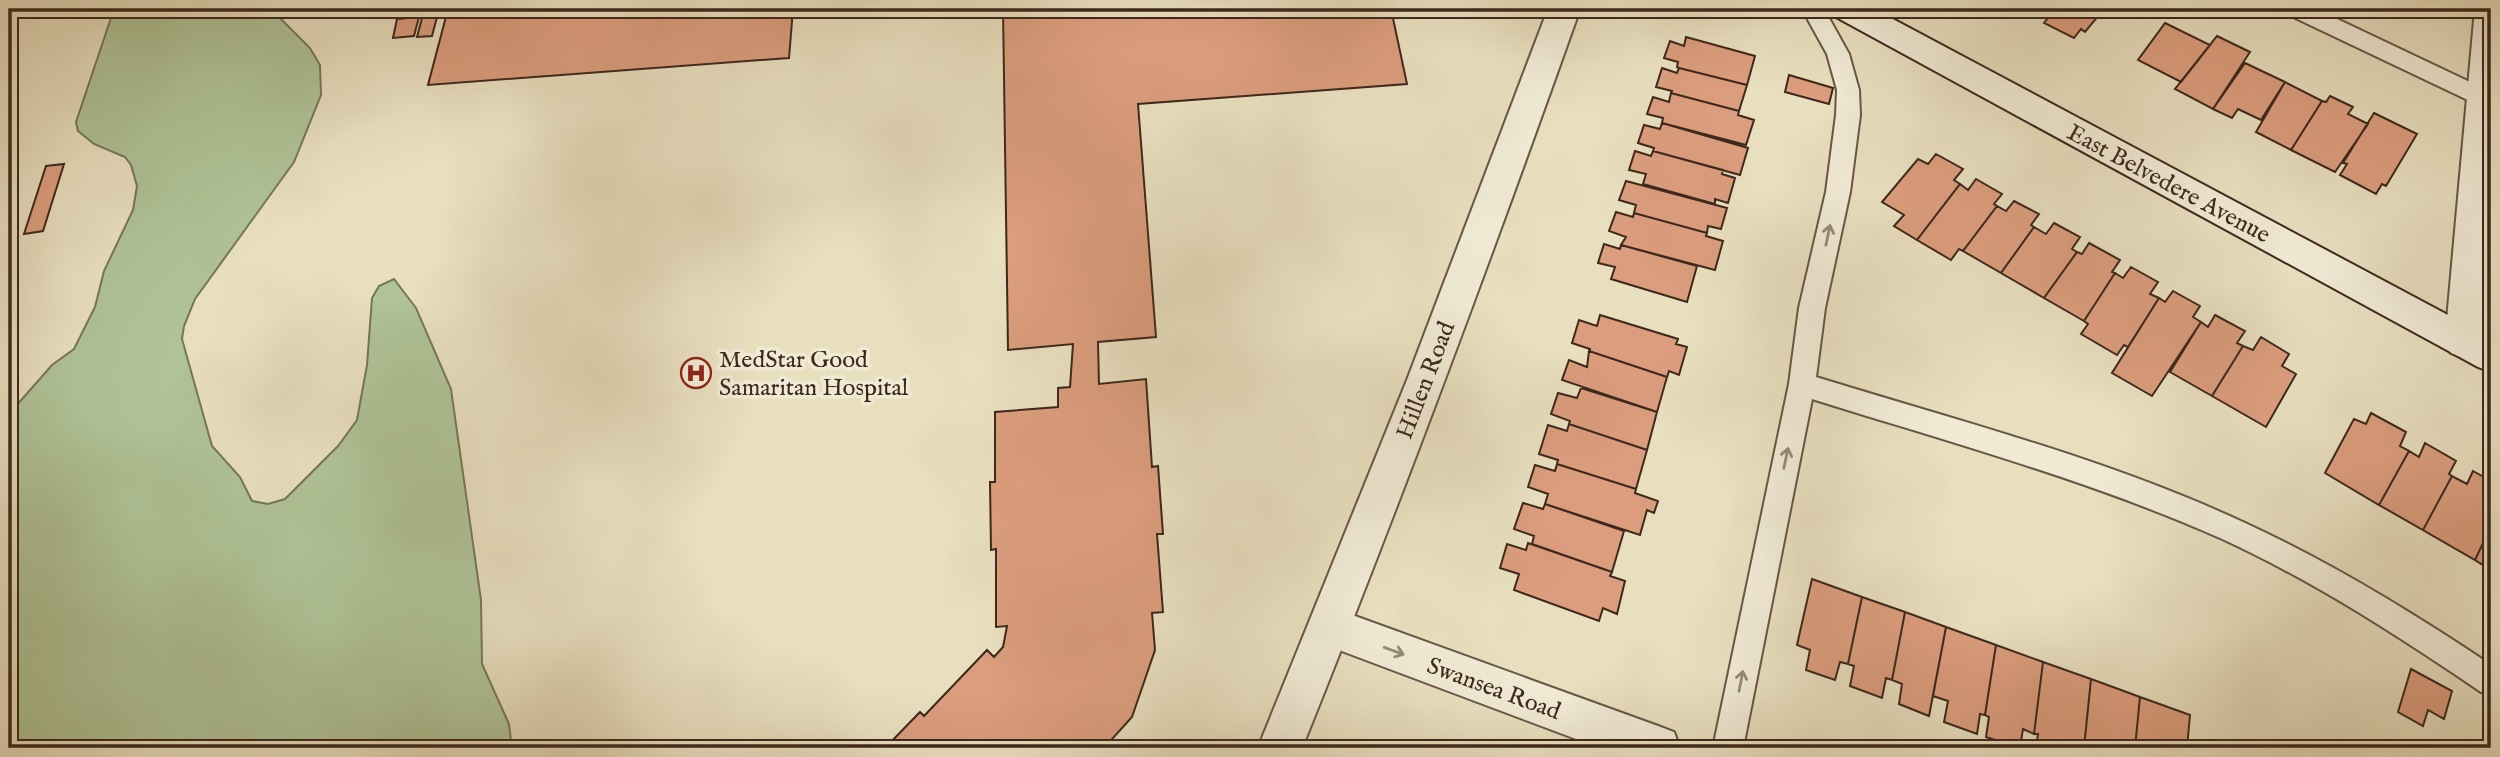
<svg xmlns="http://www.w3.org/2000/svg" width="2500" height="757" font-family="'IM FELL English',serif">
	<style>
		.green { fill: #afc397; stroke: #76765a; stroke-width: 2 }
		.building { fill: #db9d7d; stroke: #3d281c; stroke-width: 2 }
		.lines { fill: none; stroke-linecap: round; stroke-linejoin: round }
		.service-casing { stroke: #685645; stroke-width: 4 }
		.minor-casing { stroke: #685645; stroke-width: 4 }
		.tertiary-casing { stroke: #685645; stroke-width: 4 }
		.secondary-casing { stroke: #3d281c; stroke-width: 4 }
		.service { fill: #f0ead5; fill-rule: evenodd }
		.minor { fill: #f0ead5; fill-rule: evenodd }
		.tertiary { fill: #f0ead5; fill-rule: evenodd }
		.secondary { fill: #f0ead5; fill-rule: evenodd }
		.oneway { stroke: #968978 }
		.labels { text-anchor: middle; stroke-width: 7; stroke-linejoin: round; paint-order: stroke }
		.street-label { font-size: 24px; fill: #3d281c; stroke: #f0ead5 }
		.poi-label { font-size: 24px; fill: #3d281c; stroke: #f0ead5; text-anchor: start }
	</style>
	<rect width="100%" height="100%" fill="#e8dfbf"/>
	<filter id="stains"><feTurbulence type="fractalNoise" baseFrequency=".00286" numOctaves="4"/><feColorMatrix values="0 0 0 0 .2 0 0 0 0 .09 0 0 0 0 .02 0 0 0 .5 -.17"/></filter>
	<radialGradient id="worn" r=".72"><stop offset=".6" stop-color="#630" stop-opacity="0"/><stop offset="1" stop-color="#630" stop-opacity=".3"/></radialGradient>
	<path class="green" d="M114,9H271L310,48L320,65L321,95L294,162L195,299L184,326L182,339L212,446L240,477L252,501L268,504L285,499L338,446L357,420L367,365L372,298L379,286L394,279L416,308L451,389L481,600L482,664L509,724L511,741L517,748H9V414L52,365L74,349L95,307L104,271L133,210L137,186L131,165L125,157L94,144L78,131L76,122Z"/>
	<path class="building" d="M448,9H793L789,58L428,85Z
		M1003,9H1391L1407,84L1138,104L1156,337L1098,342L1099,384L1146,379L1152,467L1158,466L1163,534H1157L1163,612L1152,613L1155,650L1132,717L1104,748H885L920,712L924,716L987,650L994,657L1003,647L1007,626L996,627V549L991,550L990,482H995V412L1058,407V388L1070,387L1073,344L1008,350Z
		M2049,9H2104L2085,32L2081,29L2074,38L2044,23L2051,14L2046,12Z
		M419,17L414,36L393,38L397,19Z
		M437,17L432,36L417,37L422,18Z
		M2165,23L2210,45L2181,82L2138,60Z
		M2217,36L2250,52L2213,109L2175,89Z
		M1686,37L1755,56L1747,85L1679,68L1677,67L1678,62L1664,58L1670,41L1684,46Z
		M2245,63L2285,82L2261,120L2238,109L2232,118L2213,109Z
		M1662,68L1677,73L1679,68L1747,85L1739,111L1671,93L1672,91L1656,87Z
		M1789,75L1833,88L1829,104L1785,92Z
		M2285,82L2322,101L2291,150L2256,132Z
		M1671,93L1739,111L1738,115L1754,120L1746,145L1662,123L1663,118L1647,114L1653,97L1669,102Z
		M2330,96L2353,107L2348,114L2368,124L2335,172L2291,150L2322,101L2326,102Z
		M2374,113L2417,134L2386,186L2382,184L2376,194L2340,175L2347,164L2343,163Z
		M1662,123L1748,148L1740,175L1653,151L1654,148L1638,143L1644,125L1660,129Z
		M1635,151L1651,156L1653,151L1723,170L1722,174L1735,178L1728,203L1715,199V204L1643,184L1646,174L1629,170Z
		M1936,154L1963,169L1954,180L1960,184L1917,240L1894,226L1904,215L1882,202L1918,159L1928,164Z
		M64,164L43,231L24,234L46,166Z
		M1976,179L2002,194L1994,204L1997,206L1963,251L1959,249L1951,260L1917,240L1960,184L1968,190Z
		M1626,181L1727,208L1721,229L1708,226L1707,233L1634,213L1636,205L1619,200Z
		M2014,201L2039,214L2031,225L2034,227L2001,273L1963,251L1997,206L2006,211Z
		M1616,212L1633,217L1634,213L1707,233L1706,236L1723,241L1715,270L1621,245L1626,237L1609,231Z
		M2054,223L2080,237L2072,249L2077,252L2044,298L2001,273L2034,227L2046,234Z
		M2089,243L2120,260L2112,272L2115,273L2084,321L2044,298L2077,252L2082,254Z
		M1604,244L1620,249L1621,245L1697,266L1687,302L1611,279L1615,267L1598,263Z
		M2131,267L2158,282L2150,294L2159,298L2128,347L2124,345L2117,355L2081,334L2088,324L2084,321L2115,273L2123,278Z
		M2173,291L2200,306L2193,317L2201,322L2152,396L2112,373L2159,298L2165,302Z
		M1600,315L1678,339L1676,344L1687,347L1679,375L1669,371L1667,377L1589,351L1590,349L1572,343L1579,320L1597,326Z
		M2215,315L2245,331L2237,343L2243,346L2212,396L2170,372L2201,322L2208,327Z
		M2261,337L2289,354L2282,366L2296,374L2266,427L2212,396L2243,346L2253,350Z
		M1589,351L1667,377L1657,412L1562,380L1569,360L1587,367Z
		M1581,388L1657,412L1647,450L1569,424L1570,421L1551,414L1558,393L1577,398Z
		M2371,413L2406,432L2400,446L2409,451L2379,505L2325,473L2354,419L2366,424Z
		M1569,424L1647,450L1636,489L1557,464L1558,460L1539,454L1548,425L1567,431Z
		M2425,443L2456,461L2449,474L2452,476L2423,530L2379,505L2409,451L2419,457Z
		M1557,464L1636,489L1635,493L1658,501L1654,513L1647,510L1640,535L1545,504L1548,494L1528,487L1535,465L1555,471Z
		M2473,471L2491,481V526L2475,560L2423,530L2452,476L2467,484Z
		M1523,503L1543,509L1545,504L1624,531L1612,572L1532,544L1534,536L1514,529Z
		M2491,526V570L2475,560Z
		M1528,543L1612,572L1610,576L1625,581L1617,614L1603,608L1599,621L1514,590L1519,574L1500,568L1507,544L1526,550Z
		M1812,579L1862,597L1848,664L1840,662L1835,680L1806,670L1810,650L1797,645Z
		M1862,597L1905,612L1892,680L1886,678L1882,698L1850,686L1854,666L1848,664Z
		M1905,612L1946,627L1929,716L1899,704L1902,684L1892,680Z
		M1946,627L1996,645L1985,715L1980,714L1977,734L1944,722L1948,701L1933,696Z
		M1996,645L2043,662L2034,734L2023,729L2020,748L1986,737L1989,717L1985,715Z
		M2043,662L2091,679L2084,748H2036L2038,734H2034Z
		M2411,669L2452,691L2444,719L2428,710L2423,726L2398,712Z
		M2091,679L2140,697L2135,748H2084Z
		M2140,697L2190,715L2187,748H2135Z"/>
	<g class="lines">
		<g class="service-casing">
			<path id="service" d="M1802,9H1824L1849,54L1859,90L1860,115L1850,192L1825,308L1816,377C1959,421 2107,459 2243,522C2330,562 2412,612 2491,665V696L2481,692C2397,635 2312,580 2220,538C2089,480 1949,442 1812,399L1743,748H1713L1789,384L1799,308L1826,192L1836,115L1837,90L1827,54Z
				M2286,9H2316L2491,92V111L2289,15Z"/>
		</g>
		<g class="minor-casing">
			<path id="minor" d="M2475,9H2491V228L2483,342L2477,353L2464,358L2451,353L2445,342Z
				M1330,607L1658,726L1674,732L1680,748H1600L1315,641L1309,627L1315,613Z"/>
		</g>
		<g class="tertiary-casing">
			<path id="tertiary" d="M1548,9H1580C1492,257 1400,504 1302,748H1258L1407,380Z"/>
		</g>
		<g class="secondary-casing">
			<path id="secondary" d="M1831,9H1874L2491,338V372L2478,367L1836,17Z"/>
		</g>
		<use href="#service" class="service"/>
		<use href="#minor" class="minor"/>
		<use href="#tertiary" class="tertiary"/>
		<use href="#secondary" class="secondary"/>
	</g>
	<defs><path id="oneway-shaft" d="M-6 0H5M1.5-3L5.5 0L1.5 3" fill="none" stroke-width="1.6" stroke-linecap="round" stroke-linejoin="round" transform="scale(1.75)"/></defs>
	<g class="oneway">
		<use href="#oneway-shaft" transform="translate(1828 235) rotate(-78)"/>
		<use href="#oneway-shaft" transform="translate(1786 458) rotate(-78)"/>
		<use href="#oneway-shaft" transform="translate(1394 651) rotate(20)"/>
		<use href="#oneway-shaft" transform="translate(1741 681) rotate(-79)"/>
	</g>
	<defs>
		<g id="hospital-ring" transform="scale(1.575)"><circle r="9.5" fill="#f0ead5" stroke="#8f2418" stroke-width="1.5"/><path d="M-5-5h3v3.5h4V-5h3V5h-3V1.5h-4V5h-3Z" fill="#8f2418"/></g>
	</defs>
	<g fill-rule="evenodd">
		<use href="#hospital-ring" x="696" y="373"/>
	</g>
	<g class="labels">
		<g class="street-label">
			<text transform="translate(2169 183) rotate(28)" y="8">East Belvedere Avenue</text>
			<text transform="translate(1425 380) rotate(-69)" y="8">Hillen Road</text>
			<text transform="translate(1494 688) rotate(20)" y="8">Swansea Road</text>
		</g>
		<g class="poi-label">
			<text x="719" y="367">MedStar Good<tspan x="719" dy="28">Samaritan Hospital</tspan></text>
		</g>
	</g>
	<rect width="2500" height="757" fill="none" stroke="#e8dfbf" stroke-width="35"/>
	<rect x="10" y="10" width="2479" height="736" fill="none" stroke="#3d281c" stroke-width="3.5"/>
	<rect x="18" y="18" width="2465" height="722" fill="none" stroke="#3d281c" stroke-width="2"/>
	<rect width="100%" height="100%" filter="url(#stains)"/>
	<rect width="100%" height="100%" fill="url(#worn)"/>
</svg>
